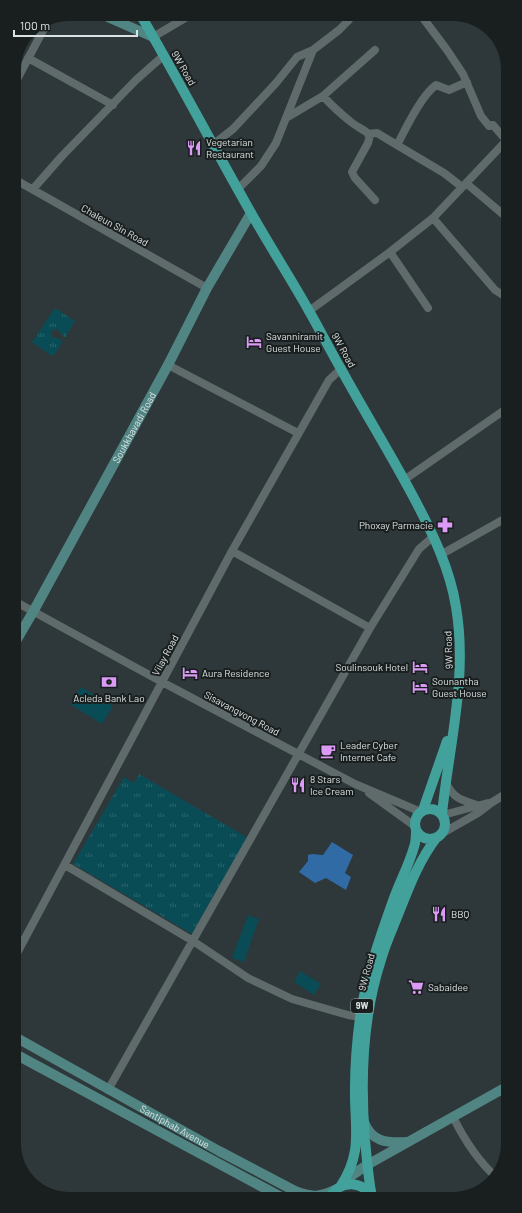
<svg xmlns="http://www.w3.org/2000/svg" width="522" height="1213" font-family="Barlow,sans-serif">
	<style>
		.grass { fill: url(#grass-tufts) }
		.pitch { fill: #094c55 }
		.water { fill: #316ba6 }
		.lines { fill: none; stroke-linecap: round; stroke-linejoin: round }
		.street { stroke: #5f6a6b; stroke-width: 8 }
		.secondary { stroke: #508583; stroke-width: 10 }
		.primary { stroke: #42a19a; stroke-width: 10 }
		.labels { text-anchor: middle; stroke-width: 4; stroke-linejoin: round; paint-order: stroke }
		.shield { fill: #191e1e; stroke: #a1a6a6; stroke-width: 1 }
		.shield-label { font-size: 9px; font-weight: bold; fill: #dbe0e1 }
		.street-label { font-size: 10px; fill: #dbe0e1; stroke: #191e1e }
		.poi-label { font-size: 10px; fill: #dbe0e1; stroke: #191e1e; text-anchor: start }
	</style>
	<defs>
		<pattern id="grass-tufts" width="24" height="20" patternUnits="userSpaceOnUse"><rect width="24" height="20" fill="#094c55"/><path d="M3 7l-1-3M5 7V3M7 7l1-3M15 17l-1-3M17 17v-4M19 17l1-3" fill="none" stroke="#2c666d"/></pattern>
	</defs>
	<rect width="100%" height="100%" fill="#2e3739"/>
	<path class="grass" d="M55,308L75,321L65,338L57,329L51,331V334L52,337L57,338L63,341L54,355L52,356L32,342Z
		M139,774L248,838L192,934L73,864L124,777L134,783Z"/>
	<path class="pitch" d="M81,687L113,706L102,724L70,704Z
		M248,915L259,919L244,962L232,958Z
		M300,971L321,984L314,995L294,982Z"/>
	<path class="water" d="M332,842L353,855L345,873L351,877L346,890L326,878L315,883L299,872L308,861V855L312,854L323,855Z"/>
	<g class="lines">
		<path class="street" d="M420,14L447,50L463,74L481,116L489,126L493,125L505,139
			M153,37L192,14
			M28,58L113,105
			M14,85L47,23
			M323,96L375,50
			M286,118L323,96C332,106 341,114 351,122C357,127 365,130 370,135L368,143L352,172L355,178L375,200
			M368,134L377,133L397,145L444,173L462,187
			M214,144L233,129L276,83L297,57L313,50L339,30L348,21L353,14
			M397,145C406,128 421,96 436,85L449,90L467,82
			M14,179L207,288
			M466,183L505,216
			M33,189L62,156L136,80L163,56
			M238,189L261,166L276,143L313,50
			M433,218L495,290L506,297
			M390,252L428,308
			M309,311L390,252L433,218L505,142
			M168,365L298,433
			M404,480L506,409
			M232,551L370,628
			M442,554L506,518
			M16,602L162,682L355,784L421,812
			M446,783C453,798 461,800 477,805
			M369,793L416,827
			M443,815L488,803
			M441,834L478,813L491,803L507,793
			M65,865L193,941L248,978L292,999L348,1015L360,1017
			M16,955L232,551L329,380L341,369
			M108,1090L370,628L419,549L434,536
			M453,1117C464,1139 477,1160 496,1177"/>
		<g class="secondary">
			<path d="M101,14L153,37"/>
			<path id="s1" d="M16,641L33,612L168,365L207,288L251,213"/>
			<path id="s2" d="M17,1038L219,1151L295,1191C313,1198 320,1197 337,1189"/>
			<path d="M17,1055L281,1197"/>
			<path d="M364,1122C372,1142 386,1143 406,1142"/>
			<path d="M345,1180L367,1165L508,1086"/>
		</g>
		<path class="primary" d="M140,14C178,79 213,146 250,211C269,245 290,277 309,311C320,330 330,350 341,369C365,413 392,456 415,500C433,534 450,569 456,607C468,677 449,745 442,814
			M415 824a15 15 0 1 1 30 0a15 15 0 1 1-30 0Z
			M423,810L447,741
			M340,1187C364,1152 354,1126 355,1087C355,1064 357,1041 360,1018C366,977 380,937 394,898C400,881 409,865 414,847C416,842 416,835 416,829
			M330,1197C339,1181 362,1179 371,1197
			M372,1197C368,1178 367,1159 365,1140C360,1079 362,1018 381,960C385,945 392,930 398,915C409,887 419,860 437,837"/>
	</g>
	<defs>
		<g id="restaurant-bare" transform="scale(1.2)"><path d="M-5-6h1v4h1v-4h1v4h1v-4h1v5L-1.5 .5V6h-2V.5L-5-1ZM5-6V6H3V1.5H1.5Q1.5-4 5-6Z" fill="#da9af6" stroke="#191e1e" stroke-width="2.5" paint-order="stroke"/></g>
		<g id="hotel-bare" transform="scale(1.2)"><path d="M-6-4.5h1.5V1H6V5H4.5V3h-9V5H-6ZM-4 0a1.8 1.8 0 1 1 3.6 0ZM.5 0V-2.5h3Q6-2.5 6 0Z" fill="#da9af6" stroke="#191e1e" stroke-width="2.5" paint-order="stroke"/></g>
		<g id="pharmacy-bare" transform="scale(1.2)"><path d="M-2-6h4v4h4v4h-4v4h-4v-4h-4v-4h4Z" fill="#da9af6" stroke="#191e1e" stroke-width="2.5" paint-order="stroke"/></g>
		<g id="bank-bare" transform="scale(1.2)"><path d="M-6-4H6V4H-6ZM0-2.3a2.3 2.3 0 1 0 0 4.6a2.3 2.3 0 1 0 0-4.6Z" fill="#da9af6" stroke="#191e1e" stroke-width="2.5" paint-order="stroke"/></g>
		<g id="cafe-bare" transform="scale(1.2)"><path d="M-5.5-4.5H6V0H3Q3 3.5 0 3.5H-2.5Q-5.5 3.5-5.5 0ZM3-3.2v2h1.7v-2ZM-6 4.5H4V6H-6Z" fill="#da9af6" stroke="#191e1e" stroke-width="2.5" paint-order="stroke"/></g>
		<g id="supermarket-bare" transform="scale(1.2)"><path d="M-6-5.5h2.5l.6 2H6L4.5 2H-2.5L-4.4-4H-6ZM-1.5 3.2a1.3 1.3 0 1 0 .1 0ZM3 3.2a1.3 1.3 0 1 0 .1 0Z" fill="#da9af6" stroke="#191e1e" stroke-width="2.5" paint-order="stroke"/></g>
	</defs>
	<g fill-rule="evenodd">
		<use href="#restaurant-bare" x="194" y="148"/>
		<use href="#hotel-bare" x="254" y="342"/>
		<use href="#pharmacy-bare" x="445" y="525"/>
		<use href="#hotel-bare" x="420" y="667"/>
		<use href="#hotel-bare" x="190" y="673"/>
		<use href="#bank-bare" x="109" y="682"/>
		<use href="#hotel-bare" x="420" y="687"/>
		<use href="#cafe-bare" x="328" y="751"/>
		<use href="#restaurant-bare" x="298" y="785"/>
		<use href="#restaurant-bare" x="439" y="914"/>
		<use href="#supermarket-bare" x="416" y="987"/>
	</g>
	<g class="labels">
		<rect class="shield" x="351" y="999" width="22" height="14" rx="3"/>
		<g class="shield-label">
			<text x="362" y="1009">9W</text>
		</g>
		<g class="street-label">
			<text transform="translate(184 68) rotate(60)" y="4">9W Road</text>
			<text transform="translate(115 225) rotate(29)" y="4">Chaleun Sin Road</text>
			<text transform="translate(344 350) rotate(61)" y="4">9W Road</text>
			<text dy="4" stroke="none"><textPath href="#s1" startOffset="244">Soukkhavadi Road</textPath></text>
			<text transform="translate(448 650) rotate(-92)" y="4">9W Road</text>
			<text transform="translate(165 655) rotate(-62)" y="4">Vilay Road</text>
			<text transform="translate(242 713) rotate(28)" y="4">Sisavangvong Road</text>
			<text transform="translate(366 972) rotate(-75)" y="4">9W Road</text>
			<text dy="4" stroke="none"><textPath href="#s2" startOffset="181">Santiphab Avenue</textPath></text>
		</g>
		<g class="poi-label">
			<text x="206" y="146">Vegetarian<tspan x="206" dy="12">Restaurant</tspan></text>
			<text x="266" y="340">Savanniramit<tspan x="266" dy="12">Guest House</tspan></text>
			<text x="433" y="529" text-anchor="end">Phoxay Parmacie</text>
			<text x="408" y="671" text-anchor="end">Soulinsouk Hotel</text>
			<text x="202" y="677">Aura Residence</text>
			<text x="432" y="685">Sounantha<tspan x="432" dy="12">Guest House</tspan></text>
			<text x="109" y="702" text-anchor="middle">Acleda Bank Lao</text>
			<text x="340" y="749">Leader Cyber<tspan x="340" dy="12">Internet Cafe</tspan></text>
			<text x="310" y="783">8 Stars<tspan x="310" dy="12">Ice Cream</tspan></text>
			<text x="451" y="918">BBQ</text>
			<text x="428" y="991">Sabaidee</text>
		</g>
	</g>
	<path d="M0 0H522V1213H0ZM69 21H453A48 48 0 0 1 501 69V1144A48 48 0 0 1 453 1192H69A48 48 0 0 1 21 1144V69A48 48 0 0 1 69 21Z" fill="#191e1e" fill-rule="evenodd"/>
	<path d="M14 30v6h123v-6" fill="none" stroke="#dbe0e1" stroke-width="2"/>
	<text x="20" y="30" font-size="12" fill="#dbe0e1" stroke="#191e1e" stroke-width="3" paint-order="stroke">100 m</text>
</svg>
